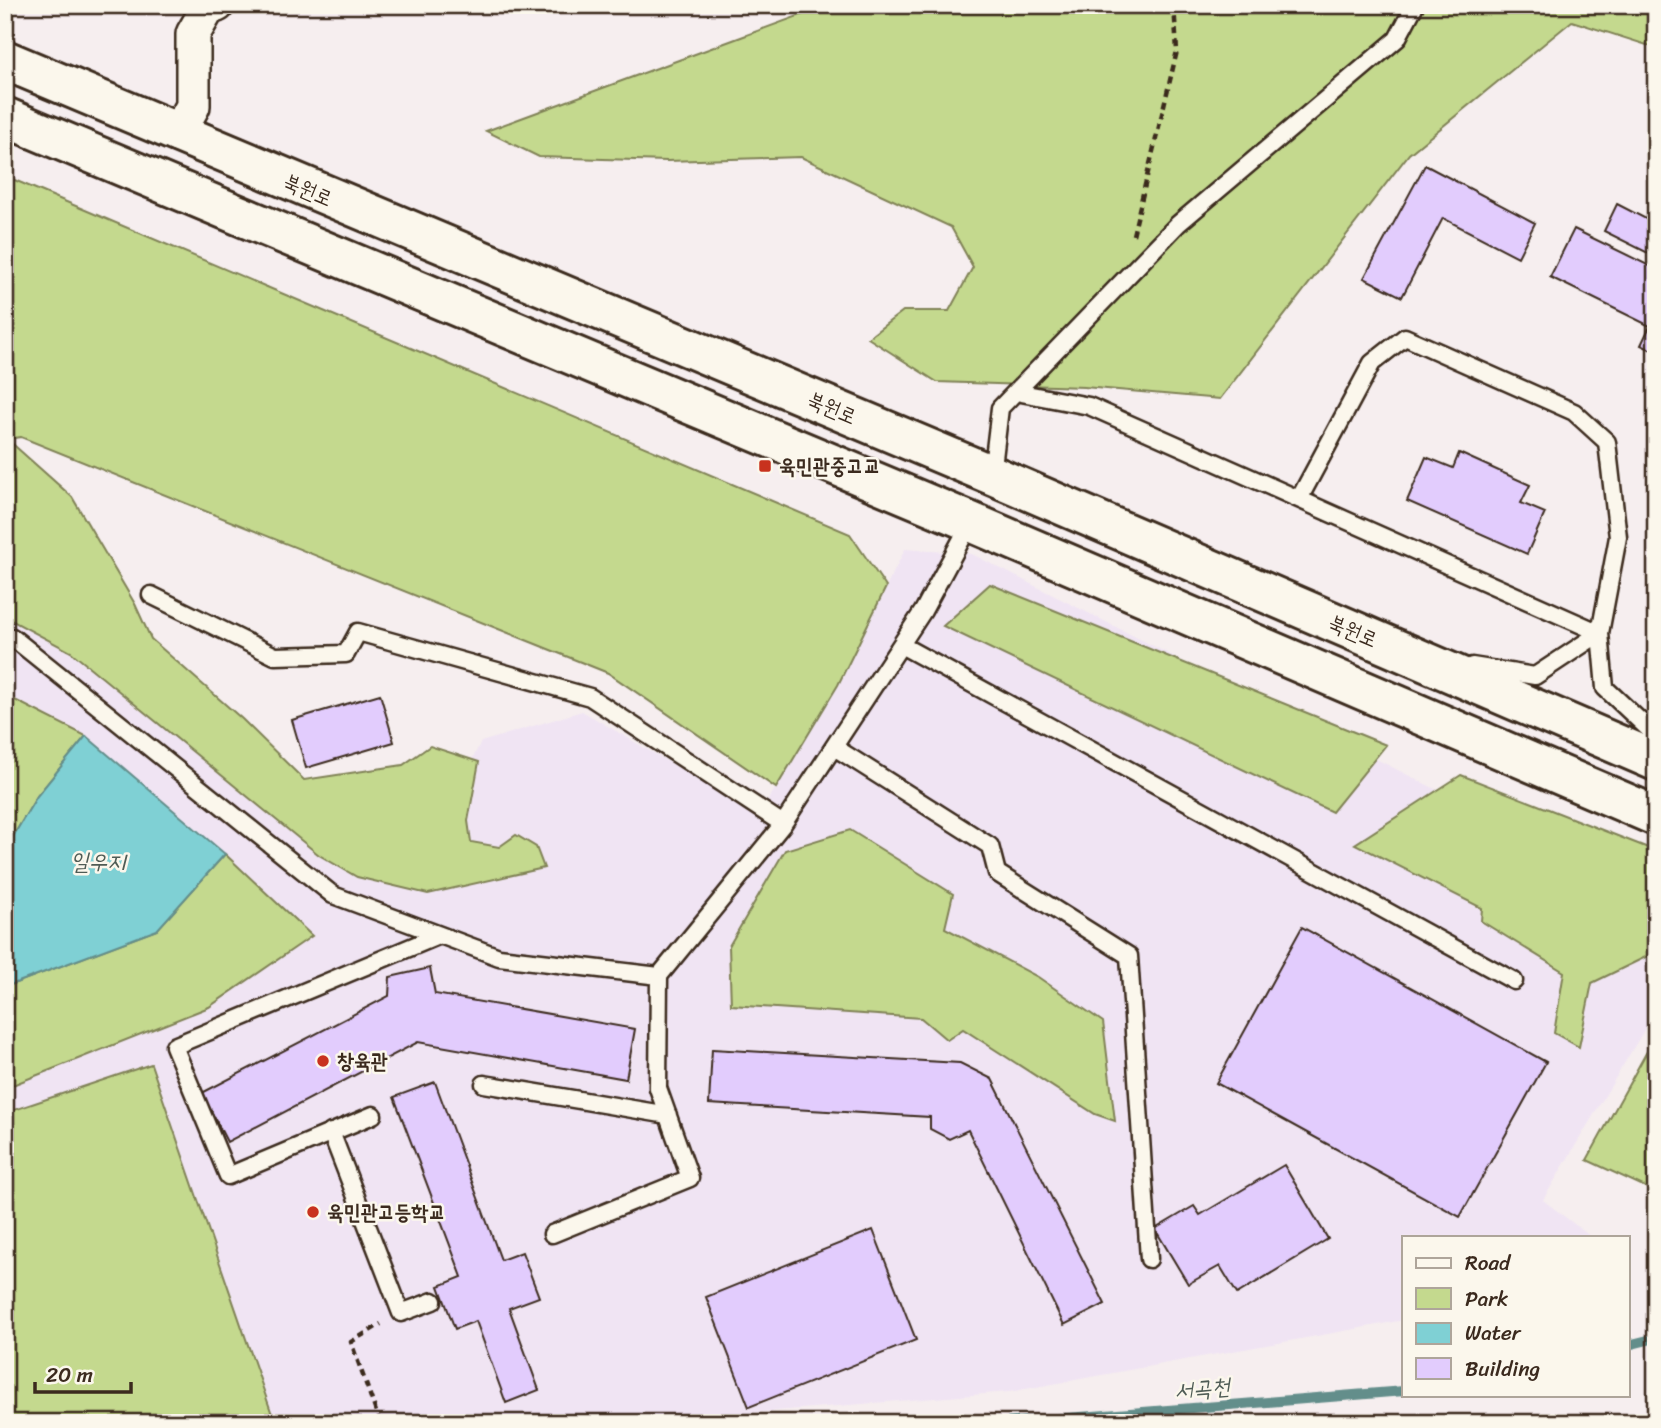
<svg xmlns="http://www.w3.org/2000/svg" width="1661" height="1428" font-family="Sriracha,'Poor Story',sans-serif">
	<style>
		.built { fill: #f0e4f3 }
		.green { fill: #c4d98e; stroke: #808256; stroke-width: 2 }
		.water { fill: #7fd0d4; stroke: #648e8b; stroke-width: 2 }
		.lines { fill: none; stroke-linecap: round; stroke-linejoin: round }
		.stream { stroke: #648e8b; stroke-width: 10 }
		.building { fill: #e2ccfd; stroke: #3b2a1e; stroke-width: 2 }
		.service-casing { stroke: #3b2a1e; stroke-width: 21 }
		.minor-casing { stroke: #3b2a1e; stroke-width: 38 }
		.tertiary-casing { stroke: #3b2a1e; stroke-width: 44 }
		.path { stroke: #3b2a1e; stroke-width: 4.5; stroke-dasharray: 7 5; stroke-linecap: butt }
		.service { stroke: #fbf7ec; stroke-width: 16 }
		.minor { stroke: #fbf7ec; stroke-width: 33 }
		.tertiary { stroke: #fbf7ec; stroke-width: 38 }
		.poi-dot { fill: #c8321e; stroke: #fbf7ec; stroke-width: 2.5 }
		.labels { text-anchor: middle; stroke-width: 5; stroke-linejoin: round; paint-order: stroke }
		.street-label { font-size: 21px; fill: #3b2a1e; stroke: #fbf7ec }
		.poi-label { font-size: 21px; font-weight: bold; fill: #3b2a1e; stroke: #fbf7ec; text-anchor: start }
		.water-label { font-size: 23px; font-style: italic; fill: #4f5c55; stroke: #fbf7ec }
	</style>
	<rect width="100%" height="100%" fill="#f6eeef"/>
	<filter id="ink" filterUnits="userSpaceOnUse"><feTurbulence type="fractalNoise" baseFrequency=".0143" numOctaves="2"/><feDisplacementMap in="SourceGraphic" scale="14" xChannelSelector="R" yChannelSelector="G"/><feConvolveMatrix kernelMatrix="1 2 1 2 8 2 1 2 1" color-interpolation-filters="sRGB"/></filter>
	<g filter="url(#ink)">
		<path class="built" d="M905,549L972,554L1656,901V1010L1543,1200L1591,1237H1404V1320L1009,1392L626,1423H5V560L322,818L440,824L481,742L582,711L759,815L838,685Z"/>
		<path class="green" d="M828,5H1656V48L1572,21L1409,154L1220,399L1084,387L937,382L868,338L903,311H949L973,267L951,227L801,157L667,161L539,157L486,131Z
			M5,176L850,534L886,587L838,685L776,788L608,673L21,437L7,439L72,497L135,604L151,639L242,719L304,780L403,765L430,746L479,762L468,821L471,842L499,847L516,835L536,847L544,868L428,894L357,877L319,855L71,652L5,617Z
			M990,584L1386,745L1332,812L943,626Z
			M5,695L86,736L37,796L5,850Z
			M1461,775L1656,851V952L1592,983L1579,1047L1554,1033L1564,972L1481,921L1482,908L1355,844Z
			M850,830L953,894L945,928L1038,977L1103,1022L1115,1121L1095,1114L963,1029L947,1040L921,1018L731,1005L729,946L785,850Z
			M225,854L312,936L209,1007L5,1088V987L157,930Z
			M1656,1035V1192L1587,1160Z
			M151,1064L275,1423H5V1113Z"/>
		<path class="water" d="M86,736L225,854L157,930L5,987V850L37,796Z"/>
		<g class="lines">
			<path class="stream" d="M1628,1345L1656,1338
				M1004,1423L1404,1391"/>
		</g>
		<path class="building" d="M1425,165L1535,223L1518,257L1443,218L1402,297L1364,278Z
			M1617,204L1656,224V257L1604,231Z
			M1574,229L1656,269V352L1641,345L1650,326L1550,277Z
			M1459,453L1530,485L1521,503L1545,513L1527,554L1407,501L1426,457L1453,468Z
			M380,694L394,742L306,768L292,720Z
			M1302,927L1546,1062L1460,1217L1216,1083Z
			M430,968L435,994L635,1029L626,1079L418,1042L227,1142L202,1093L389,996L390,977Z
			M712,1049L960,1063L992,1079L1105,1304L1064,1325L968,1130L949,1139L930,1129V1117L709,1104Z
			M435,1082L501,1260L522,1252L539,1297L509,1308L539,1390L506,1403L476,1321L455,1329L439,1286L462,1277L394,1097Z
			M1284,1165L1328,1239L1237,1294L1220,1266L1188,1284L1155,1229L1194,1206L1200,1215Z
			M873,1230L916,1340L749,1407L706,1297Z"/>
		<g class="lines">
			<g class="service-casing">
				<path id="service" d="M1016,392L1089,406L1600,633
					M992,475L1000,408L1178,224L1397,39L1415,5
					M1299,499L1372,363L1405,337L1574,412L1607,442L1618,537L1600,633L1605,688L1656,736
					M151,595L275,656L346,654L358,632L590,697L783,824
					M5,637H12L333,895L499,957L659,976L783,824L923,611L971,522
					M901,645L1514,981
					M1472,666L1535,676L1600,633
					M834,747L990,846L997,873L1129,956L1149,1259
					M484,1084L668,1115
					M373,1115L228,1176L174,1046L440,935
					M331,1132L401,1313L433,1301
					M552,1234L690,1178L658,1088L659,976"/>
			</g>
			<g class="minor-casing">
				<path id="minor" d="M177,135L193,106V34L208,8L217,5"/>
			</g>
			<g class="tertiary-casing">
				<path id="tertiary" d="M5,60L992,475L1656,761
					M5,117L971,522L1656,816"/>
			</g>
			<path class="path" d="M1133,235L1177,51L1174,5
				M380,1423L351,1342L381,1324"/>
			<use href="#service" class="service"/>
			<use href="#minor" class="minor"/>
			<use href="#tertiary" class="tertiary"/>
		</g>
	</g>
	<g class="poi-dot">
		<rect x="758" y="459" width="14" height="14" rx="3.5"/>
		<circle cx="323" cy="1061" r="7"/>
		<circle cx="313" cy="1212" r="7"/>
	</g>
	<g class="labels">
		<g class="street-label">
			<text transform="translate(308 190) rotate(23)" y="7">북원로</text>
			<text transform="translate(832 408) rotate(23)" y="7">북원로</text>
			<text transform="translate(1353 631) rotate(23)" y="7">북원로</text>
		</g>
		<g class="poi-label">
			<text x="779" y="473">육민관중고교</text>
			<text x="337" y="1068">창육관</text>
			<text x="327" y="1219">육민관고등학교</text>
		</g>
		<g class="water-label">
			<text x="98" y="869">일우지</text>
			<text transform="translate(1202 1388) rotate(-5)" y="8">서곡천</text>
		</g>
	</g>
	<rect width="1661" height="1428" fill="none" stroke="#fbf7ec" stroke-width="28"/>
	<rect x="14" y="14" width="1633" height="1400" fill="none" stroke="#3b2a1e" stroke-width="2.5" filter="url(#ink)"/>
	<rect x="1402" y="1236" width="228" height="161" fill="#fbf7ec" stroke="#aea59a" stroke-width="2"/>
	<rect x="1416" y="1258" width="35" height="10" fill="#fbf7ec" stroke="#aea59a" stroke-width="2"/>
	<text x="1465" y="1270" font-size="21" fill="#3b2a1e">Road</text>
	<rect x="1416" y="1288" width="35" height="21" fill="#c4d98e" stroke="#aea59a" stroke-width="2"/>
	<text x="1465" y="1306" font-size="21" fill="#3b2a1e">Park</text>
	<rect x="1416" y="1323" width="35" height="21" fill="#7fd0d4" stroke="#aea59a" stroke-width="2"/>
	<text x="1465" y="1340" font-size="21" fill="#3b2a1e">Water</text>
	<rect x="1416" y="1358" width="35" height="21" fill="#e2ccfd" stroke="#aea59a" stroke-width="2"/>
	<text x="1465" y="1376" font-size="21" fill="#3b2a1e">Building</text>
	<path d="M35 1382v10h96v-10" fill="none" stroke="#3b2a1e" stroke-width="3.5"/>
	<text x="46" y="1382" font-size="21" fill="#3b2a1e" stroke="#fbf7ec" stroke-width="5" paint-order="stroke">20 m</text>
</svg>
